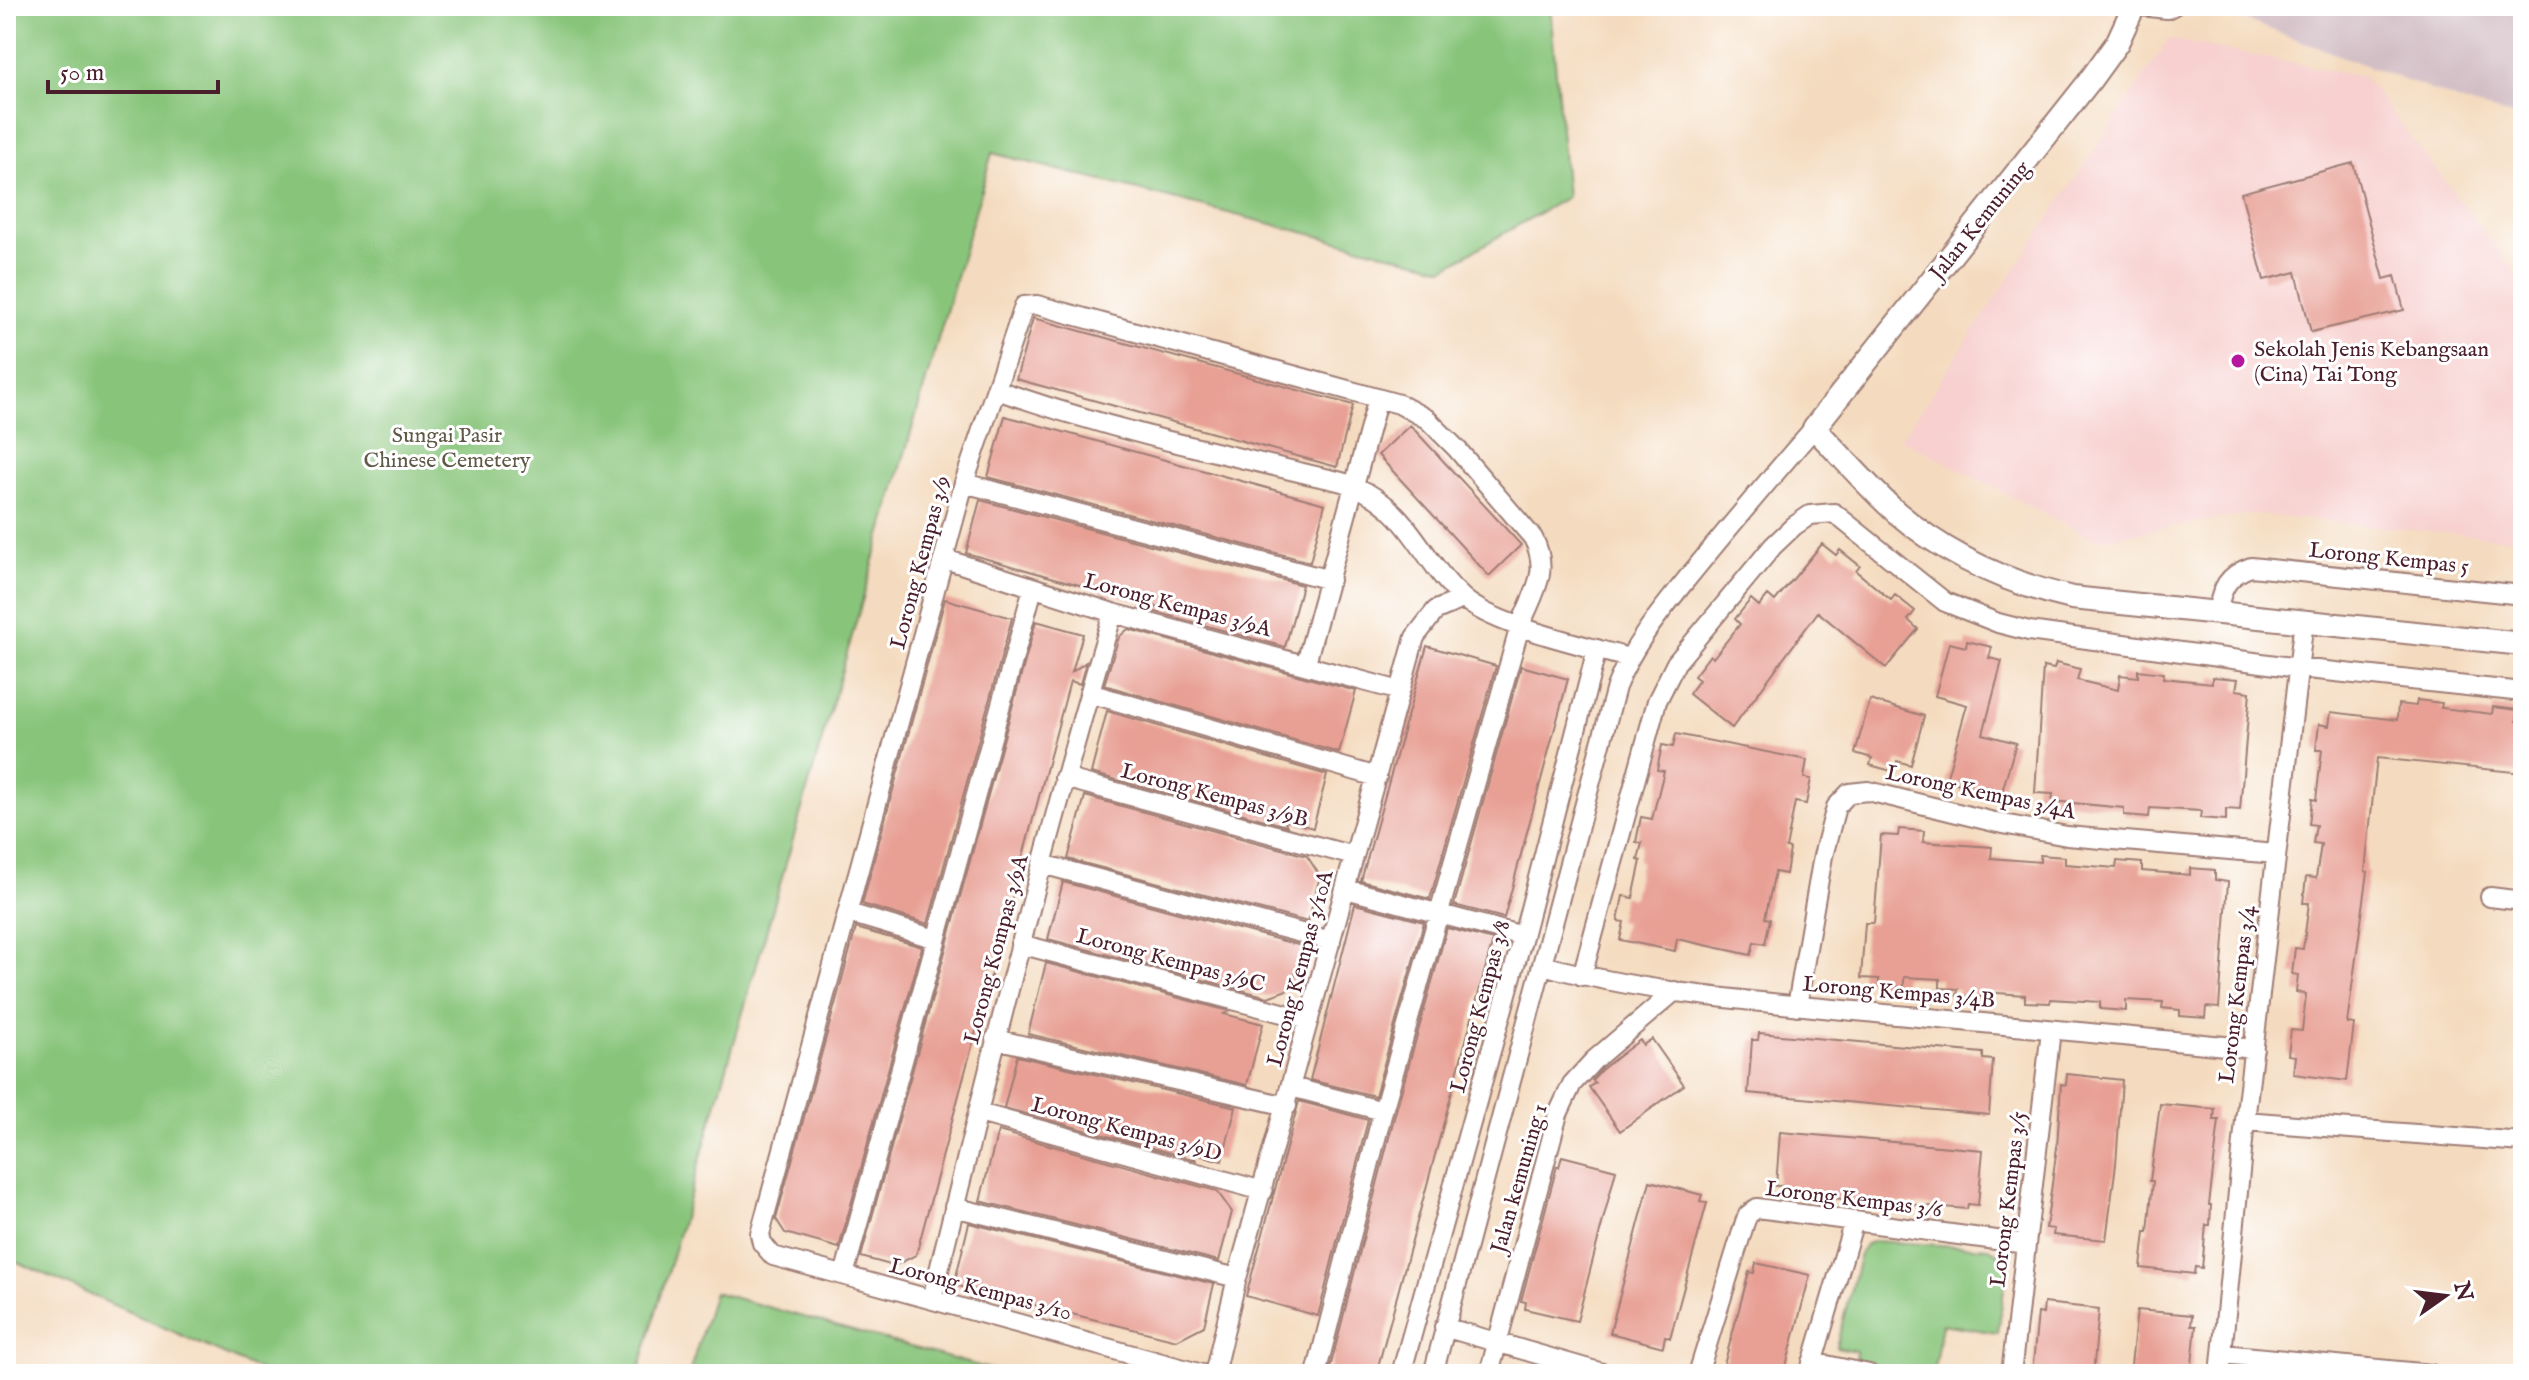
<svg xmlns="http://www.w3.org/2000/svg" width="2529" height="1380" font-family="'IM FELL English',serif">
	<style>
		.built { fill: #f7d0cf }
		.industrial { fill: #d2bec5 }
		.green { fill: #88c57a; stroke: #697252; stroke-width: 2 }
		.building { fill: #e8a095 }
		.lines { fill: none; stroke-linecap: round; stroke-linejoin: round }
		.minor-casing { stroke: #9f7d75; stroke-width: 22 }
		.tertiary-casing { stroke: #9f7d75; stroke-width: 26 }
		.minor { stroke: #fff; stroke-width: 18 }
		.tertiary { stroke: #fff; stroke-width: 22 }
		.poi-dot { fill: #b5179e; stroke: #fff; stroke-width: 3 }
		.labels { text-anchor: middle; stroke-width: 6; stroke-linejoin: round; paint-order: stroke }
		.street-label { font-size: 22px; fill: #4a1f2b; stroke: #fff }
		.poi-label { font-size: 22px; fill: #4a1f2b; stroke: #fff; text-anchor: start }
		.park-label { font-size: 22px; fill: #605947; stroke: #fff }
	</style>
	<rect width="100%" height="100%" fill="#fff"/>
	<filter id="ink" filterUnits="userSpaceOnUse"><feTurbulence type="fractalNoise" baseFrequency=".0125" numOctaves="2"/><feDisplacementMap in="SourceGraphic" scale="16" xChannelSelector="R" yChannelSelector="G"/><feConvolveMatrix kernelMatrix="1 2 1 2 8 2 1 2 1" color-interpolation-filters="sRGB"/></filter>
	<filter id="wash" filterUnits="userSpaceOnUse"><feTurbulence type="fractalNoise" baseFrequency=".006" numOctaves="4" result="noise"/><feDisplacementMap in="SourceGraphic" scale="32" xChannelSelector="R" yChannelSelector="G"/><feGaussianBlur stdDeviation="1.8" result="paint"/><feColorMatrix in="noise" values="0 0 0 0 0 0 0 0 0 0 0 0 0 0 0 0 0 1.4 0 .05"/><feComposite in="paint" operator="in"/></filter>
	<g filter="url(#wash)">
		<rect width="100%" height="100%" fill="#f4dbbf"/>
		<path class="built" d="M2169,39L2364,77L2523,282V540L2248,514L2095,540L1901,439Z"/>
		<path class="industrial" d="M2208,6H2523V117L2474,106Z"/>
		<path class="green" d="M6,6H1550L1567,197L1444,268L992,153L638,1374H268L6,1257Z
			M1873,1241L1989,1248L1998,1253L2007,1267L1998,1333L1942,1324L1933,1374H1915L1855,1363L1856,1351L1836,1347L1860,1254L1865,1245Z
			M714,1292L1007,1374H689Z"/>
		<g id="blocks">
			<path class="building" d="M2353,163L2384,279L2395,276L2404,310L2311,332L2296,272L2264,280L2241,193Z
				M1033,318L1353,405L1337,467L1016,379Z
				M1005,416L1325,504L1310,562L988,477Z
				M1410,425L1521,545L1489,576L1378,455Z
				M980,500L1302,585L1285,647L1152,611L1157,607L966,553Z
				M1822,544L1836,555L1840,550L1860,566L1856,571L1891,600L1895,595L1915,611L1908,620L1918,629L1886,668L1818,612L1732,728L1689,694L1699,680L1694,676L1710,655L1713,658L1740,624L1735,619L1751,599L1759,606L1768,595L1775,601Z
				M945,599L1012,618L928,924L862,904Z
				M1036,621L1083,634L1072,672L1086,662L1080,684L1070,681L916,1255L894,1266L861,1257Z
				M1128,629L1356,691L1339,753L1104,685L1119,637Z
				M1967,641L1992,647L1989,658L2002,661L1983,734L2016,743L2002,792L1989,788L1986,799L1961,792L1963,785L1946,780L1967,705L1935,696L1949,643L1966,647Z
				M1427,646L1496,666L1430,899L1361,881Z
				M2056,663L2080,669L2077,680L2118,690L2120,675L2138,677V670L2164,673L2163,678L2212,683V677L2238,679L2236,690L2250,692L2240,810L2226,809V820L2200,818L2201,811L2150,808L2149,817L2124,815V808L2052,801L2053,794L2035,793L2043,667L2054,669Z
				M1521,666L1568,679L1504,918L1454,905Z
				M1870,700L1924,716L1911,765L1897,761L1895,772L1870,765L1872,758L1855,753Z
				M2417,700L2442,703L2441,708L2492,714L2493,707L2518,710L2517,721H2523V773L2377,758L2365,871L2368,872L2347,1023L2354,1024L2347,1081L2293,1074L2295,1056L2288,1055L2291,1030L2302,1031L2306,994L2296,992L2298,975L2292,974L2295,948L2303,949L2309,903H2303L2306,877L2316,878L2321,844L2313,843L2316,825L2309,824L2312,799L2316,800L2322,750H2316L2319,724L2329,726L2331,712L2397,720L2398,704L2416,706Z
				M1107,711L1327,775L1313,828L1284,820L1287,826L1091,773Z
				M1676,734L1807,760L1804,778L1811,779L1806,804L1795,802L1786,848L1790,849L1786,874L1775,872L1765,918L1770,919L1765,944L1754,942L1751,955L1677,939L1675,951L1620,940L1624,922L1618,921L1623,896L1633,898L1641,861L1638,860L1642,843L1636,842L1641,817L1652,819L1664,771L1657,770L1662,745L1673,747Z
				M1085,796L1307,856L1320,876L1308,922L1068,859Z
				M1899,829L1924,831L1923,842L1992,847L1991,858L2040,862V855L2065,857V864L2116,868L2117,861L2142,863V871L2190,875V868L2215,870V880L2228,882L2219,1008L2206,1007L2205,1018L2180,1016V1010L2162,1008L2163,1002L2126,1000V1011L2100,1009V1002L2051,999L2050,1003L2025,1002V995L1983,992L1982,997L1957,996L1958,989L1940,988V979L1904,977V987L1879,986V979L1861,978L1865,923H1874L1881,835L1898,836Z
				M1063,882L1302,946L1292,988L1268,997L1048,939Z
				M1355,904L1424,922L1375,1096L1310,1080Z
				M856,928L922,947L839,1248L785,1233L776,1219Z
				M1447,928L1493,940L1376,1374H1338L1329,1372L1395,1114Z
				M1046,963L1229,1011L1224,1014L1263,1024L1247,1085L1028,1034Z
				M1759,1033L1983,1053V1059L1993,1060L1989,1115L1748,1093L1752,1040H1758Z
				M1652,1039L1684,1085L1620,1131L1589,1087L1595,1083L1592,1080L1601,1070L1624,1052L1640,1040L1643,1045Z
				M1017,1056L1236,1107L1222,1161L1191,1153L1196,1160L1004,1108Z
				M2067,1074L2122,1080L2116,1164L2106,1240L2053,1235L2054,1229L2046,1228L2057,1147L2061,1084L2066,1085Z
				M1299,1101L1368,1120L1318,1316L1246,1296Z
				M2160,1104L2215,1109L2214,1120H2219L2209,1205H2211L2210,1225H2206L2202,1268L2195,1267L2194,1274L2141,1268L2145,1232H2148L2153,1181H2150Z
				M998,1131L1217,1191L1232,1212L1219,1261L980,1201Z
				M1780,1132L1983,1150L1978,1205L1968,1204L1967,1209L1782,1194L1783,1186H1776Z
				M1562,1156L1616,1170L1577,1321L1525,1309L1526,1302L1521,1301L1557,1166L1559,1167Z
				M1650,1181L1702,1195L1700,1201L1707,1203L1670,1338L1665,1336L1663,1347L1610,1333Z
				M969,1223L1214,1284L1204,1326L1177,1340L954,1285Z
				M1756,1263L1810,1275L1784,1374L1722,1372L1749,1272L1754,1273Z
				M2044,1303L2099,1309L2093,1374H2032L2038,1313L2043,1314Z
				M2137,1310L2192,1315L2191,1326H2196L2191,1374H2130Z"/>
		</g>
	</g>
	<g filter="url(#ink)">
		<use href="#blocks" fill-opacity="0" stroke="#9f7d75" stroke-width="2"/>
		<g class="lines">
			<g class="minor-casing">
				<path id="minor" d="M2141,6L2167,9L2173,6
					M997,390C1069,415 1144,436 1219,453C1248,460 1278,467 1307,474C1323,478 1340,480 1354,486C1412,511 1421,561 1463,598C1494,626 1585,645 1628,658
					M964,483L1330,580
					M945,559L1113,613L1400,691
					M2217,612C2222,588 2227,575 2251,567L2523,595
					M1306,663L1378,398
					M1089,693L1377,777
					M1064,778L1354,856
					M1042,864L1331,941
					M1346,889L1523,936
					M2490,897L2523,901
					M849,913L936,939
					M1020,944L1309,1020
					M1543,965C1643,993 1751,1001 1855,1011C1988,1024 2121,1035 2254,1049
					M1582,976L1657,701L1676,663L1773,546L1794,526L1810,515L1834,513L1945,602L1998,623L2029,631L2298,668L2523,692
					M1797,1006L1823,856L1836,807L1849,793L1868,791L1998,823L2067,836L2276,854
					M995,1039L1287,1106
					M1291,1087L1383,1111
					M979,1113L1263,1191
					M2245,1121L2523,1142
					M954,1207L1237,1278
					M844,1275L1033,588
					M932,1299C988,1069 1045,840 1113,613
					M1444,1327L1606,1374
					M2223,1354L2431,1374
					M1812,1362L1869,1374
					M1202,1374L773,1256L762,1243L760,1234L964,483L1024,306L1037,305L1399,404L1427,419L1457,449L1533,538C1551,572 1533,593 1520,626L1383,1111L1316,1374
					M1214,1374L1237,1278L1415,637L1436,610L1463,599
					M1401,1374L1523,936L1597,649
					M1433,1374L1616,687C1633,644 1661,611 1690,575C1731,525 1772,476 1814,428
					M1489,1374L1558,1114L1572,1084L1594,1060L1675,991
					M1698,1374L1745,1222L1748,1215L1757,1208L2026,1244
					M1809,1374L1854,1221
					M2011,1374L2051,1030
					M2220,1374L2245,1121L2304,620"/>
			</g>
			<g class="tertiary-casing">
				<path id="tertiary" d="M2134,6L2117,43L2088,83L1814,428C1841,455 1867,486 1896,512C1946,555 2007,583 2072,598L2523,644"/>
			</g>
			<use href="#minor" class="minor"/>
			<use href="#tertiary" class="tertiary"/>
		</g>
	</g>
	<circle class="poi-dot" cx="2238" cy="361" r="8"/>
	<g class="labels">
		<g class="street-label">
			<text transform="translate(1979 220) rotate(-51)" y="8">Jalan Kemuning</text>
			<text transform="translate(2389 557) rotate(6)" y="8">Lorong Kempas 5</text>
			<text transform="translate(919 562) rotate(-75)" y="8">Lorong Kempas 3/9</text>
			<text transform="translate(1178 604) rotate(15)" y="8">Lorong Kempas 3/9A</text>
			<text transform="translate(1981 791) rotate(12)" y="8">Lorong Kempas 3/4A</text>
			<text transform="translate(1215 794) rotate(15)" y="8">Lorong Kempas 3/9B</text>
			<text transform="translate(995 949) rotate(-75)" y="8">Lorong Kompas 3/9A</text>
			<text transform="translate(1171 959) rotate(15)" y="8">Lorong Kempas 3/9C</text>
			<text transform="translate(1299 968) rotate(-75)" y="8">Lorong Kempas 3/10A</text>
			<text transform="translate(1899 991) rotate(5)" y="8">Lorong Kempas 3/4B</text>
			<text transform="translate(2236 994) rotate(-83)" y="8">Lorong Kempas 3/4</text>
			<text transform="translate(1479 1006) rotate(-75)" y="8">Lorong Kempas 3/8</text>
			<text transform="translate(1127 1128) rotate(15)" y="8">Lorong Kempas 3/9D</text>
			<text transform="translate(1518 1178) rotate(-74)" y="8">Jalan kemuning 1</text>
			<text transform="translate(1854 1198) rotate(7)" y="8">Lorong Kempas 3/6</text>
			<text transform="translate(2007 1199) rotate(-83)" y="8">Lorong Kempas 3/5</text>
			<text transform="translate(981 1288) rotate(15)" y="8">Lorong Kempas 3/10</text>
		</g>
		<g class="poi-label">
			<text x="2254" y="356">Sekolah Jenis Kebangsaan<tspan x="2254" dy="25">(Cina) Tai Tong</tspan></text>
		</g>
		<g class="park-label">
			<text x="447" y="442">Sungai Pasir<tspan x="447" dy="25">Chinese Cemetery</tspan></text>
		</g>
	</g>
	<rect width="2529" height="1380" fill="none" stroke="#fff" stroke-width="32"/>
	<g transform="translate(2445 1296) rotate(76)" stroke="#ffffff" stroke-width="6" paint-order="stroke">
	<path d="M0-6L14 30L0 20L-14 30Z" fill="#4a1f2b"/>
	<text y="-12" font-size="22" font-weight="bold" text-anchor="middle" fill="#4a1f2b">N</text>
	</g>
	<path d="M48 80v12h170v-12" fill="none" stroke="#4a1f2b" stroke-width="4"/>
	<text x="60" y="80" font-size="24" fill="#4a1f2b" stroke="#ffffff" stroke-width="6" paint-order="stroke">50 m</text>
</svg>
